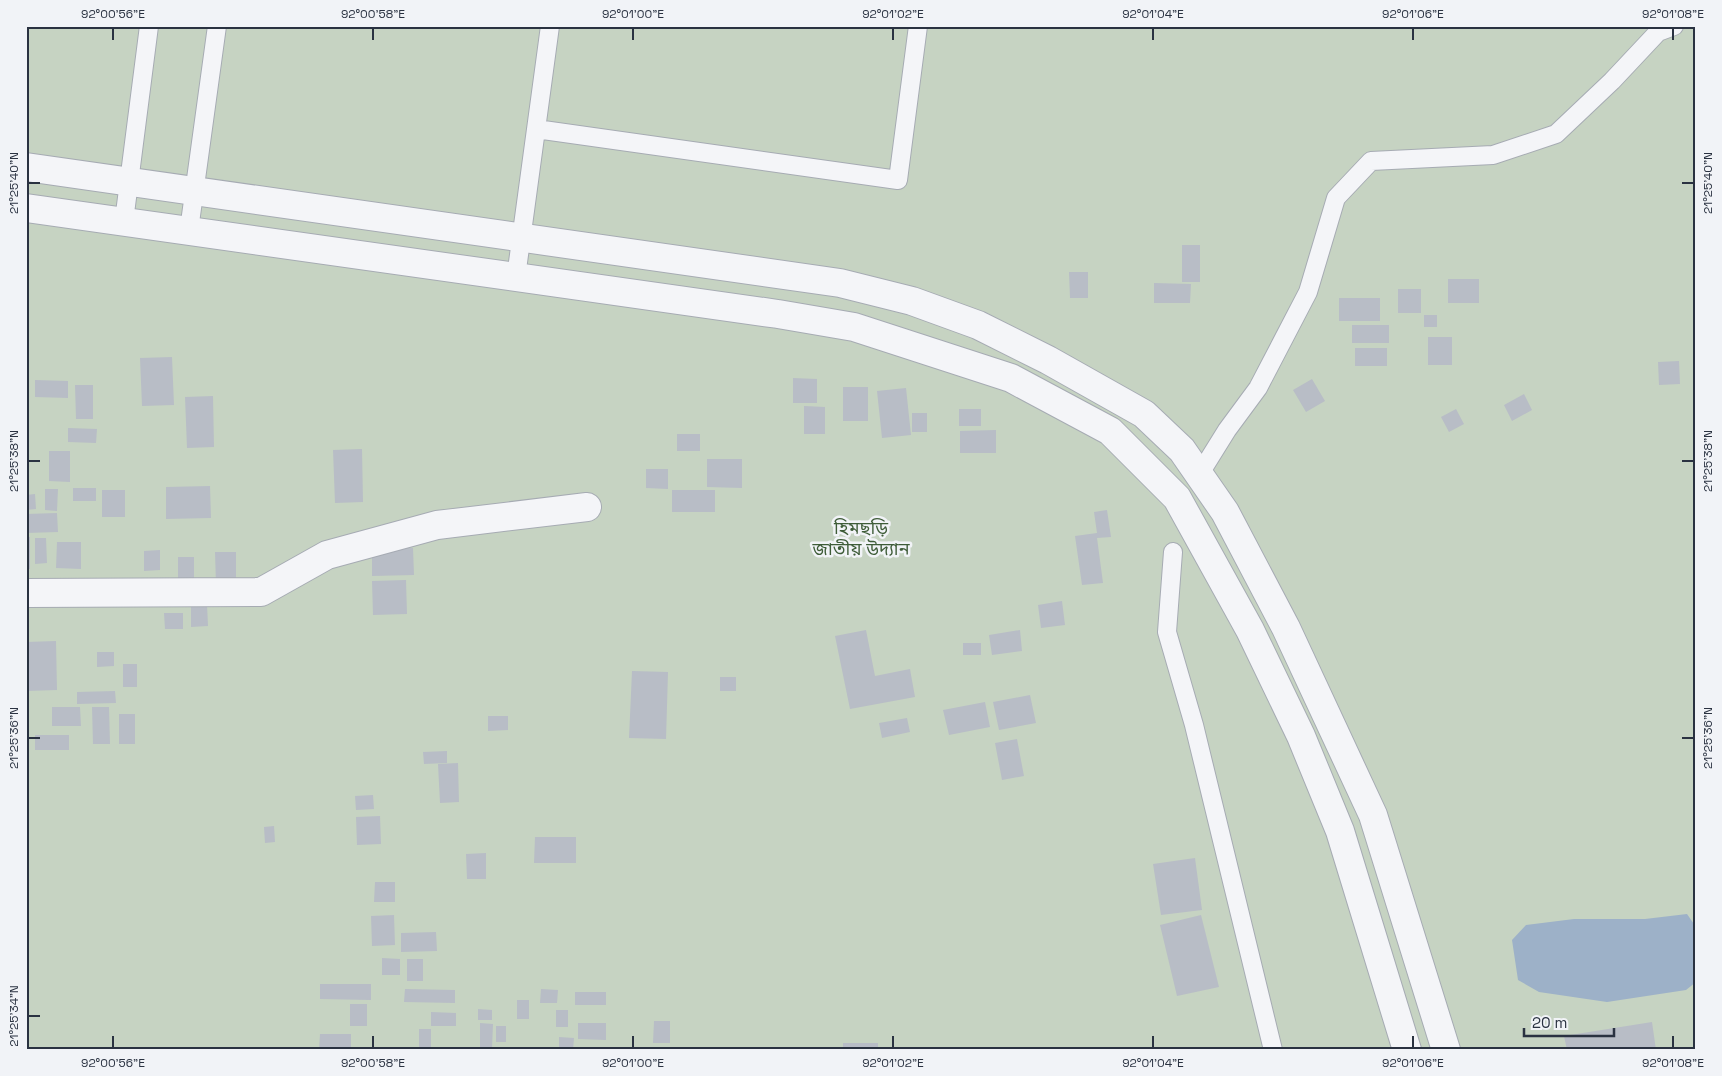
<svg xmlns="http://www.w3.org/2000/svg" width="1722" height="1076" font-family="'Space Grotesk','Noto Sans Bengali',sans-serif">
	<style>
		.green { fill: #c6d3c2 }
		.water { fill: #9db1c8 }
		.building { fill: #b8bdc6 }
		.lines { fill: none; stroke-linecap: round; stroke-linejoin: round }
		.lane-casing { stroke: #a6abb3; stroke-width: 20 }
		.street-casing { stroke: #a6abb3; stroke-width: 30 }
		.lane { stroke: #f4f5f8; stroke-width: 18 }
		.street { stroke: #f4f5f8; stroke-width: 28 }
		.ticks { fill: none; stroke: #2a3241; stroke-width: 2 }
		.labels { text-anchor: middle; stroke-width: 5; stroke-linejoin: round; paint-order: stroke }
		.park-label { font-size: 18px; fill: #3e5c38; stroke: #f1f3f7 }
		.neatline { fill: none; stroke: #2a3241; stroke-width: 2 }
		.ticks-label { font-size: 12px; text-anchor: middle; fill: #2a3241 }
	</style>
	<rect width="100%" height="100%" fill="#e1e4e9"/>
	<path class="green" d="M26,26H1696V1050H26Z"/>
	<path class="water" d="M1687,914L1696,927V982L1686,990L1607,1002L1539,992L1518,980L1512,940L1526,925L1574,919H1645Z"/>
	<path class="building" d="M1182,245H1200V282H1182Z
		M1069,272H1088V298H1070Z
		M1448,279H1479V303H1448Z
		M1154,283L1191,284L1190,303H1154Z
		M1398,289H1421V313H1398Z
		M1339,298H1380V321H1339Z
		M1424,315H1437V327H1424Z
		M1352,325H1389V343H1352Z
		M1428,337H1452V365H1428Z
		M1355,348H1387V366H1355Z
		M172,357L174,405L142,406L140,358Z
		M1679,361L1680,384L1659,385L1658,362Z
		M793,378L817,379V403H793Z
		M1312,379L1325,401L1306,412L1293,390Z
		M35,380L68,381V398L35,397Z
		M75,385H93V419H76Z
		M843,387H868V421H843Z
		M906,388L911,435L882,438L877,391Z
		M1524,394L1532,410L1512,421L1504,405Z
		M213,396L214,447L187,448L185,397Z
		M804,406L825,407V434H804Z
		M959,409H981V426H959Z
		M1456,409L1464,424L1449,432L1441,417Z
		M912,413H927V432H912Z
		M68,428L97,429L96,443L68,442Z
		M996,430V453H960V431Z
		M677,434H700V451H677Z
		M362,449L363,502L335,503L333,450Z
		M49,451H70V482L49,481Z
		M707,459H742V488L707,487Z
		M646,469H668V489L646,488Z
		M210,486L211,518L166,519V487Z
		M73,488H96V501H73Z
		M45,489H58L57,511L45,510Z
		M102,490H125V517H102Z
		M672,490H715V512H672Z
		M35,494L36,509L26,510V495Z
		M1107,510L1111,537L1097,538L1103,583L1082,585L1075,536L1097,533L1094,512Z
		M57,513L58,532L26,533V514Z
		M26,537H30V569H26Z
		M35,538H46L47,563L35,564Z
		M57,542H81V569L56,568Z
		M413,548L414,575L372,576V549Z
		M160,550V570L144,571V551Z
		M215,552H236V584H216Z
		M178,557H194V587H178Z
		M406,580L407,614L373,615L372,581Z
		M1062,601L1065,625L1041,628L1038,605Z
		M207,604L208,626L191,627V605Z
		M164,613H183V629H165Z
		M866,630L875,676L910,669L915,697L850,709L835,636Z
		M1020,630L1022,651L992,655L989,635Z
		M56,641L57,690L27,691L26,642Z
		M963,643H981V655H963Z
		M97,652H114V666L97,667Z
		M123,664H137V687H123Z
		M632,671L668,672L666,739L629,738Z
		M720,677H736V691H720Z
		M115,691L116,703L77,704V692Z
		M1030,695L1036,723L999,730L993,702Z
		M985,702L990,727L949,735L943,710Z
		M52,707H80L81,726H52Z
		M92,707H109L110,744H93Z
		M119,714H135V744H119Z
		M488,716H508V730L488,731Z
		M907,718L910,732L882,738L879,723Z
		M35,735H69V750H35Z
		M1017,739L1024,776L1002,780L995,743Z
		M447,751V763L424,764L423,752Z
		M458,763L459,802L440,803L438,764Z
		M373,795L374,809L356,810L355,796Z
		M380,816L381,844L357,845L356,817Z
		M274,826L275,842L265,843L264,827Z
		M535,837H576V863H534Z
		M486,853V879H467L466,854Z
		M1195,858L1202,910L1161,915L1153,864Z
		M375,882H395V902H374Z
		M394,915L395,945L372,946L371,916Z
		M1201,915L1219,987L1177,996L1160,925Z
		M436,932L437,951L401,952V933Z
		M382,958L400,959V975H382Z
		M407,959H423V981H407Z
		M320,984H371V1000L320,999Z
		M405,989L455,990V1003L404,1002Z
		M541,989L558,990L557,1003H540Z
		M575,992H606V1005H575Z
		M517,1000H529V1019H517Z
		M350,1004H367V1026H350Z
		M478,1009L492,1010V1020H478Z
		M556,1010H568V1027H556Z
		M431,1012L456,1013V1026H431Z
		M654,1021H670V1043H653Z
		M1652,1022L1656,1050H1567L1564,1036Z
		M480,1023L493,1024L492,1048H480Z
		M578,1023H606V1040L578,1039Z
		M496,1026H506V1042H496Z
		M419,1029H431V1050H419Z
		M320,1034H351V1050H319Z
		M559,1037L574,1038L573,1050H559Z
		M843,1043H878V1050H843Z"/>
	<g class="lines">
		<g class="lane-casing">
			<path id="lane" d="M536,129L898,180L918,26
				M124,221L149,26
				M189,230L217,26
				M516,277L550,26
				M1199,475L1227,430L1258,388L1308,292L1336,198L1371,161L1493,155L1556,134L1612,81L1658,32L1674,26
				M1173,552L1167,632L1194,725L1273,1050"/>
		</g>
		<g class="street-casing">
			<path id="street" d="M26,167L840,283L912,301L978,325L1048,360L1144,414L1182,450L1225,512L1286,628L1373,815L1446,1050
				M26,208L778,314L854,327L1011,378L1110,431L1177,498L1250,630L1301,736L1340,831L1407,1050
				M26,593L261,592L327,555L437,525L587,507"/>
		</g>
		<use href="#lane" class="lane"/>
		<use href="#street" class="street"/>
	</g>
	<path class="ticks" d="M113,28V40M373,28V40M633,28V40M893,28V40M1153,28V40M1413,28V40M1673,28V40M28,183H40M1682,183H1694M28,461H40M1682,461H1694M28,738H40M1682,738H1694M28,1016H40M113,1036V1048M373,1036V1048M633,1036V1048M893,1036V1048M1153,1036V1048M1413,1036V1048M1673,1036V1048"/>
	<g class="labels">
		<g class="park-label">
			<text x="861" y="534">হিমছড়ি<tspan x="861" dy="21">জাতীয় উদ্যান</tspan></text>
		</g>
	</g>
	<rect width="1722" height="1076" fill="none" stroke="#f1f3f7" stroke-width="55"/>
	<path d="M1524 1028v8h90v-8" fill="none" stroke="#2a3241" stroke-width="2.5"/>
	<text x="1532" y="1028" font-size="15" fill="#2a3241" stroke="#f1f3f7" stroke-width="4" paint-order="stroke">20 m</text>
	<rect x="28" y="28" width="1666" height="1020" class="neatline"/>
	<g class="ticks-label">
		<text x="113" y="18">92°00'56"E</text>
		<text x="373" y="18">92°00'58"E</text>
		<text x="633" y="18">92°01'00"E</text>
		<text x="893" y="18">92°01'02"E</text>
		<text x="1153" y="18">92°01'04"E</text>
		<text x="1413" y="18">92°01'06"E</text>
		<text x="1673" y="18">92°01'08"E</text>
		<text transform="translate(14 183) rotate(-90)" y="4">21°25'40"N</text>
		<text transform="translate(1708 183) rotate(-90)" y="4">21°25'40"N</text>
		<text transform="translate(14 461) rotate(-90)" y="4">21°25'38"N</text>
		<text transform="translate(1708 461) rotate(-90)" y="4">21°25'38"N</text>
		<text transform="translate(14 738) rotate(-90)" y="4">21°25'36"N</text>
		<text transform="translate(1708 738) rotate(-90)" y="4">21°25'36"N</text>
		<text transform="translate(14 1016) rotate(-90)" y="4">21°25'34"N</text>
		<text x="113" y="1067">92°00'56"E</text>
		<text x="373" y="1067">92°00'58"E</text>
		<text x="633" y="1067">92°01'00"E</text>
		<text x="893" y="1067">92°01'02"E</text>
		<text x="1153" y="1067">92°01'04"E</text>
		<text x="1413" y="1067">92°01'06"E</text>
		<text x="1673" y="1067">92°01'08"E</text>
	</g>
</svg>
